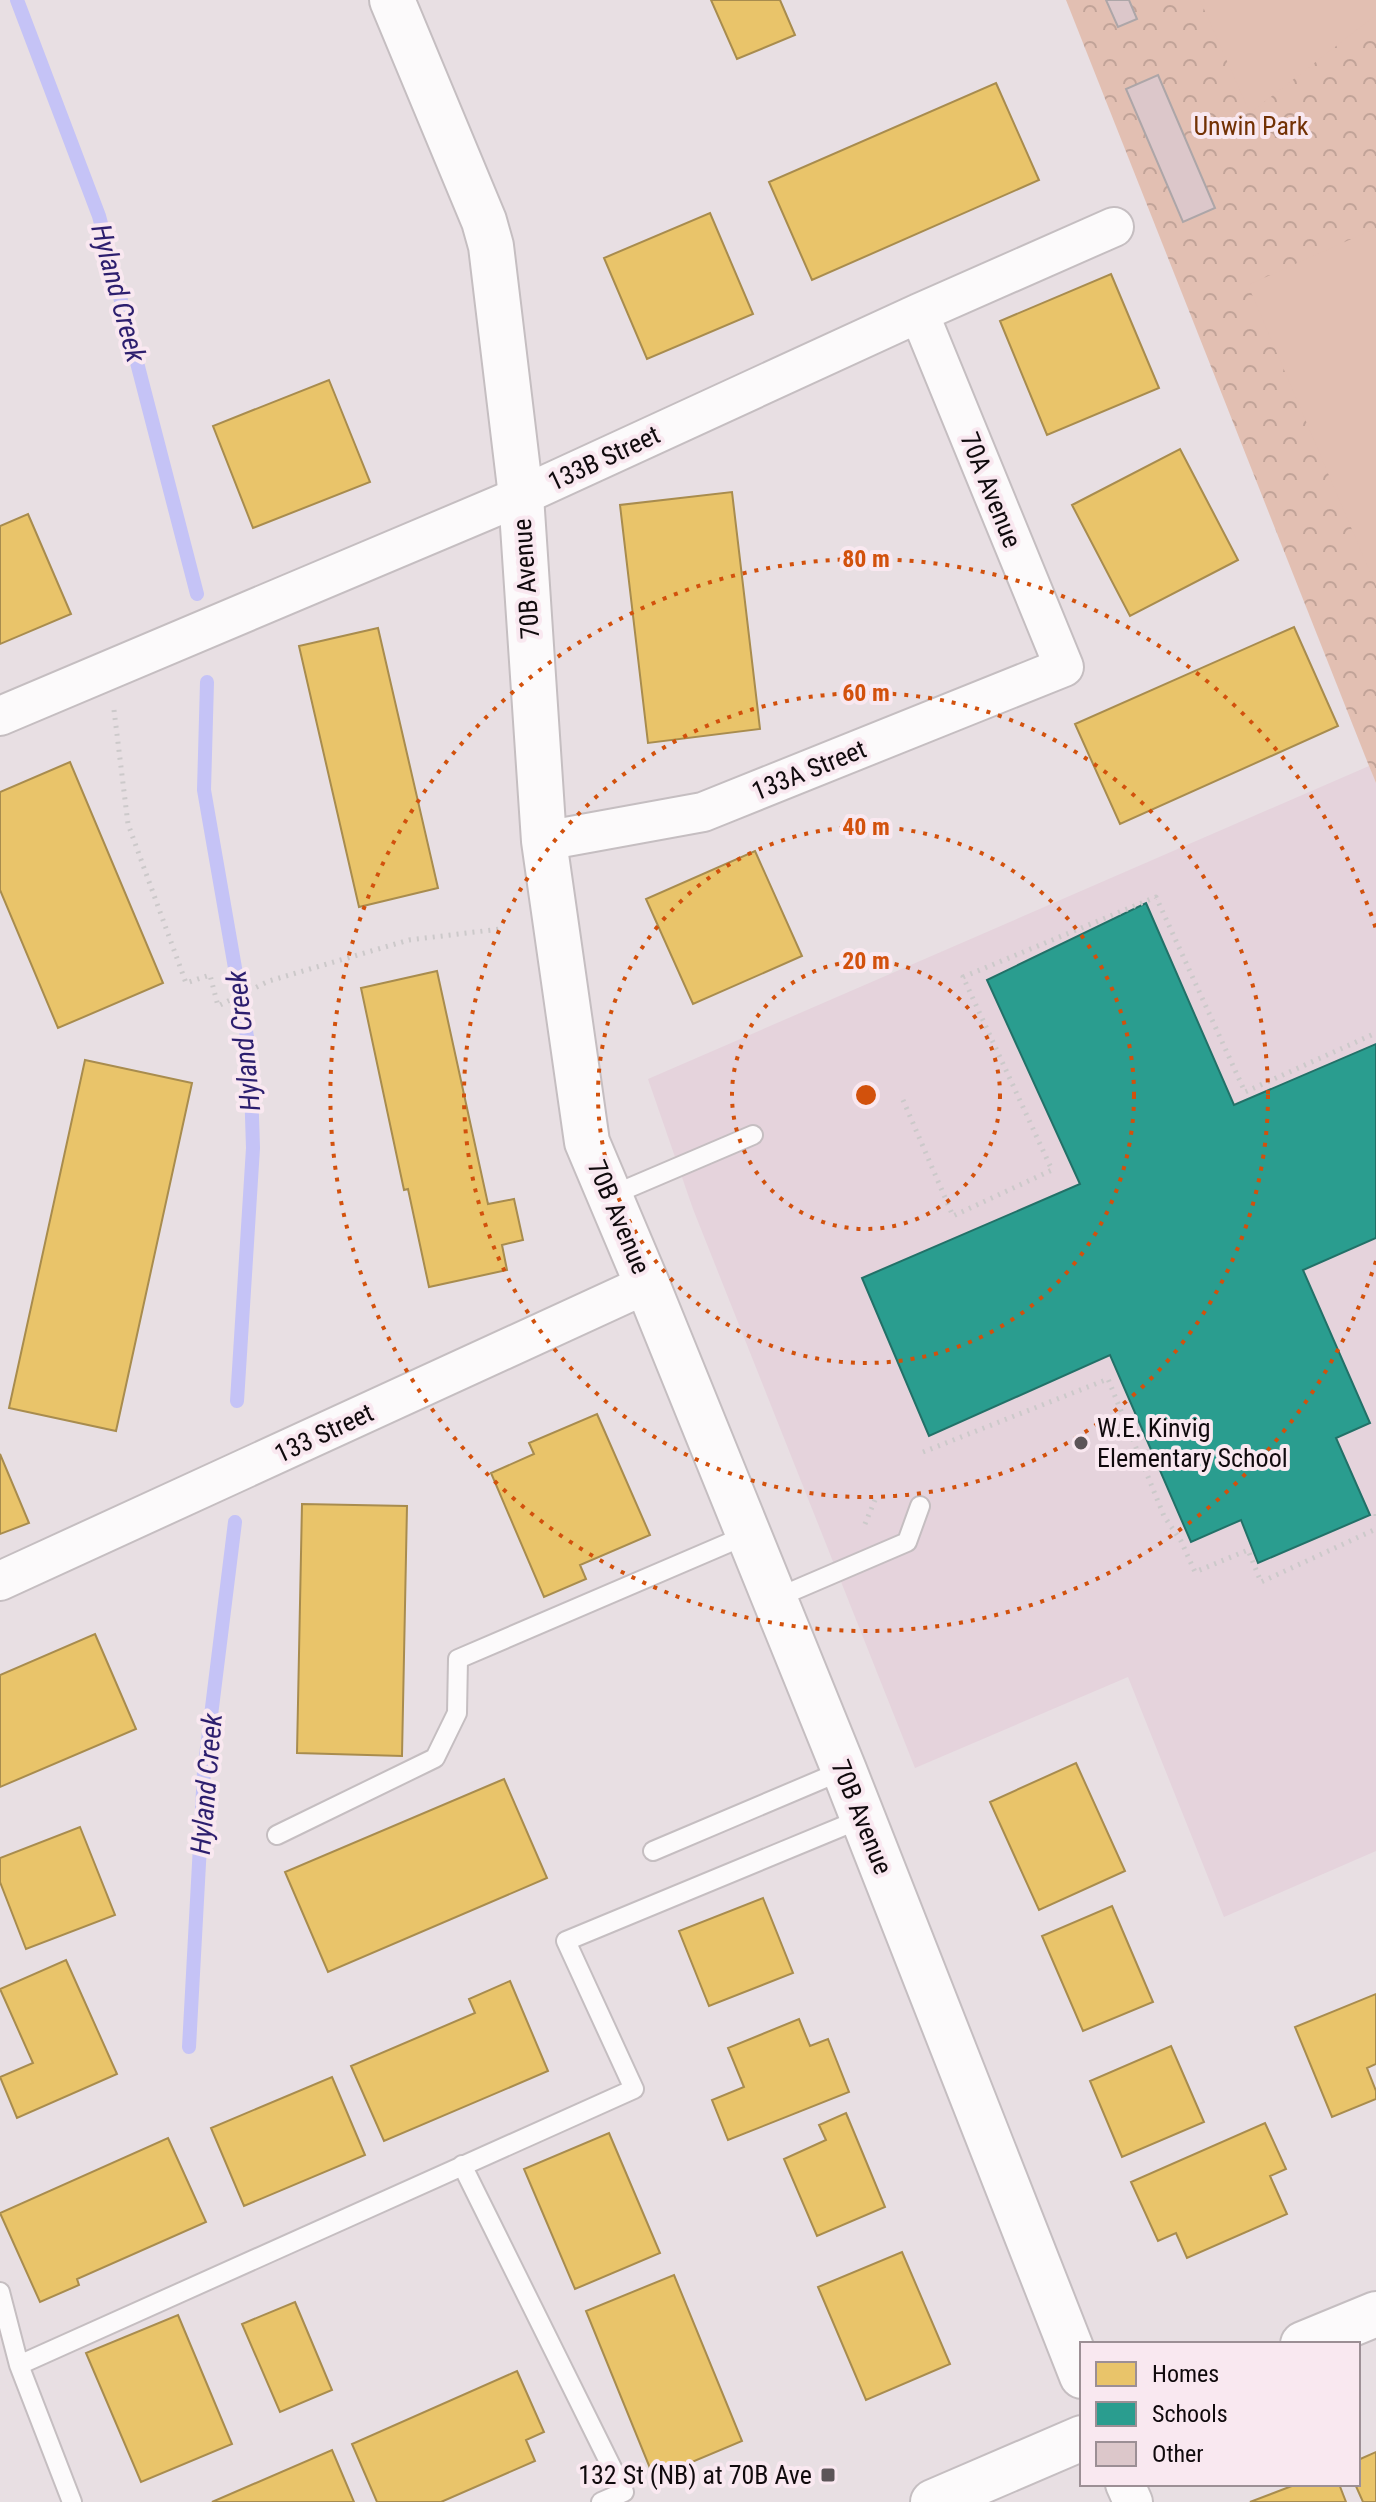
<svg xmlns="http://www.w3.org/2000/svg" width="1376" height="2502" font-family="'Roboto Condensed',sans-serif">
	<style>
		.built { fill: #e5d3dc }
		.park { fill: url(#park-crowns) }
		.pitch { fill: #e2bfb2 }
		.homes { fill: #e9c46a; stroke: #a88c4e; stroke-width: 2 }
		.schools { fill: #2a9d8f; stroke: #227168; stroke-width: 2 }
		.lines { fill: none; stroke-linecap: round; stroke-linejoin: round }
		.stream { stroke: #c5c3f6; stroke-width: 14 }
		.building { fill: #dcc7ca; stroke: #ada6a8; stroke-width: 2 }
		.service-casing { stroke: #c5bec1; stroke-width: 22 }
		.minor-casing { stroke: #c5bec1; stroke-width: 42 }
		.tertiary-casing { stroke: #c5bec1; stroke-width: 48 }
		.secondary-casing { stroke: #c5bec1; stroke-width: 48 }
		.path { stroke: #ccc9ca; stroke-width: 5; stroke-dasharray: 2 6; stroke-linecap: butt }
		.service { stroke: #fcfafb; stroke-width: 18 }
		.minor { stroke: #fcfafb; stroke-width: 38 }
		.tertiary { stroke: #fcfafb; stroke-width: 44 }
		.secondary { stroke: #fcfafb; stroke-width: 44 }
		.ring { fill: none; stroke: #d2510c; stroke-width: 4; stroke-dasharray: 4 8 }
		.poi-dot { fill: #5c5558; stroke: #f9e8f0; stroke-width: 3 }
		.labels { text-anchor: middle; stroke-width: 8; stroke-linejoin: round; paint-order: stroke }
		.park-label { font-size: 26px; fill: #723104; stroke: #f9e8f0 }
		.street-label { font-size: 26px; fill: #100a0d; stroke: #f9e8f0 }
		.poi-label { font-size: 26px; fill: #100a0d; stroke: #f9e8f0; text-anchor: start }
		.water-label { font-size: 28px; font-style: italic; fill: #2c1e6e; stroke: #f9e8f0 }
		.centre { fill: #d2510c; stroke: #f9e8f0; stroke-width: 4 }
		.ring-label { font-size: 24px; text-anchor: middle; font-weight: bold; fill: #d2510c; stroke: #f9e8f0; stroke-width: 8; stroke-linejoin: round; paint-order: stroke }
	</style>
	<defs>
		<pattern id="park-crowns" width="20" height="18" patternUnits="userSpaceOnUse" patternTransform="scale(2)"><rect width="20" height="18" fill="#e2bfb2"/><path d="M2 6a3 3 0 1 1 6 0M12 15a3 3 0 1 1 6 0" fill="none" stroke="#c1a398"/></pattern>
	</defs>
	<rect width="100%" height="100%" fill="#e8dfe3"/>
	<path class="built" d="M1369,766L1376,783V1851L1224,1917L1128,1677L915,1768L693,1209L648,1079Z"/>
	<path class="park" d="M1066,0H1376V783L1369,766Z"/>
	<path class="pitch" d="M1200,0H1376V15L1250,113Z
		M1376,228V586L1248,285Z"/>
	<path class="homes" d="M711,0H780L795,35L737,59Z
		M996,83L1039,180L812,280L769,182Z
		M710,213L753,314L647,359L604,258Z
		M1111,274L1159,388L1047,435L1000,321Z
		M329,380L370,482L253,528L213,426Z
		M1180,449L1238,560L1130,616L1072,505Z
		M732,492L760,729L648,743L620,505Z
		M28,514L71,614L0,644V526Z
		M1294,627L1338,726L1120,824L1075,724Z
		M378,628L438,888L359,907L299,646Z
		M70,762L163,983L58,1028L0,890V792Z
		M755,851L802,956L693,1004L646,899Z
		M437,971L488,1204L514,1199L523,1240L502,1245L507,1270L429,1287L408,1189L404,1190L361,988Z
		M85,1060L192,1083L116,1431L9,1408Z
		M597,1414L650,1535L580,1565L586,1579L544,1597L491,1473L534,1454L529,1443Z
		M0,1454L29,1523L0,1534Z
		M302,1504L407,1506L402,1756L297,1753Z
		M95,1634L136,1729L0,1787V1675Z
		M1076,1763L1125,1871L1039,1910L990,1802Z
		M504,1779L547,1878L328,1972L285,1872Z
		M80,1827L115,1915L26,1949L0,1882V1858Z
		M763,1898L793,1973L709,2006L679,1931Z
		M1112,1906L1153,2002L1083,2031L1042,1936Z
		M66,1960L117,2074L17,2118L0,2077L33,2063L0,1989Z
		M510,1981L548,2071L384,2141L351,2066L475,2013L469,1999Z
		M1376,1994V2064L1367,2068L1376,2091V2099L1332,2117L1295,2027Z
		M799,2019L810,2046L828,2039L849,2092L728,2140L712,2100L744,2087L728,2048Z
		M1171,2046L1204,2122L1122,2157L1090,2081Z
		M332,2077L365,2155L244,2206L211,2128Z
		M846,2113L885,2207L817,2236L784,2159L826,2140L819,2125Z
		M1265,2123L1286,2169L1270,2176L1287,2214L1187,2258L1176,2233L1158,2241L1131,2182Z
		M609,2133L660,2253L575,2289L524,2169Z
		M168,2138L206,2222L77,2279L79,2285L40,2302L0,2213Z
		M902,2252L950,2364L866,2400L818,2287Z
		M674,2275L742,2441L654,2478L586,2311Z
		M295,2302L332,2390L280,2412L242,2324Z
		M178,2315L232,2444L141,2482L86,2353Z
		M517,2371L544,2432L526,2440L535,2461L441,2502H377L352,2444Z
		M332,2450L354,2502H212Z
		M1376,2452V2502H1363L1355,2484H1358V2460Z
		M1297,2484H1339L1346,2502H1250Z"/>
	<path class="schools" d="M1146,903L1234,1105L1376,1044V1238L1303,1270L1370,1423L1336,1438L1370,1515L1258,1563L1241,1520L1191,1542L1110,1355L929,1436L862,1278L1080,1184L987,980Z"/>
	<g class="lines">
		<path class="stream" d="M17,0L99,216L197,594
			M207,682L204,790L250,1054L253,1148L237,1401
			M189,2047L204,1772L235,1522"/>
	</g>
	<path class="building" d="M1106,0H1129L1137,19L1118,27Z
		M1158,75L1215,208L1183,222L1126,89Z"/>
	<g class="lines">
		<g class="service-casing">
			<path id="service" d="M610,1196L753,1135
				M774,1599L907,1542L920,1506
				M277,1835L435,1758L457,1713L458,1659L747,1535
				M653,1851L844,1770
				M462,2165L624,2492L601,2502
				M0,2292L19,2365L72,2502
				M19,2365L634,2089L566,1941L863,1818"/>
		</g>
		<g class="minor-casing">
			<path id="minor" d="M0,716L521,496L919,313L1114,227
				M544,841L703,812L1064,667L919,313
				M0,1581L647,1284
				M1125,2484L1133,2502"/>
		</g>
		<g class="tertiary-casing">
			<path id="tertiary" d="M392,0L484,221L491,246L521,496L544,841L587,1142L647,1284L844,1770L1082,2376"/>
		</g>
		<g class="secondary-casing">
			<path id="secondary" d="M1303,2344L1376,2314
				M933,2502L1082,2438"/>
		</g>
		<path class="path" d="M114,710L128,824L186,983L210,975L218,1006L269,981L409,940L500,929
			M903,1100L953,1216L1052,1170L963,977L1156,897L1245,1092L1376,1033
			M923,1452L1108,1379L1164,1516L1181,1541L1195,1572L1248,1550L1261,1582L1376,1529
			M1376,1514V1516
			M865,1524L877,1495"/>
		<use href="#service" class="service"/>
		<use href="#minor" class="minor"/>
		<use href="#tertiary" class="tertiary"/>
		<use href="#secondary" class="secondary"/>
	</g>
	<g class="ring">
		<circle cx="866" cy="1095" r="134"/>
		<circle cx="866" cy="1095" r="268"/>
		<circle cx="866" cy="1095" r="402"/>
		<path d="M1376 1261A536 536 0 1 1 1376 929"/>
	</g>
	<g class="poi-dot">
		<circle cx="1081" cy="1443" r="8"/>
		<rect x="820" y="2467" width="16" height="16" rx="4"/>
	</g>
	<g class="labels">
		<g class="park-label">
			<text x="1251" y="135">Unwin Park</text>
		</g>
		<g class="street-label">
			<text transform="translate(604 458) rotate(-25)" y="9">133B Street</text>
			<text transform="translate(991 490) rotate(68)" y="9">70A Avenue</text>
			<text transform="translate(526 579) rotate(-94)" y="9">70B Avenue</text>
			<text transform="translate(809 770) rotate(-22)" y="9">133A Street</text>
			<text transform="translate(619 1217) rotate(67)" y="9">70B Avenue</text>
			<text transform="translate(324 1433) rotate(-25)" y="9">133 Street</text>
			<text transform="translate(862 1817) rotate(68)" y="9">70B Avenue</text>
		</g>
		<g class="poi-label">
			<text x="1097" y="1437">W.E. Kinvig<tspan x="1097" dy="30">Elementary School</tspan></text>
			<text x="812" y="2484" text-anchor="end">132 St (NB) at 70B Ave</text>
		</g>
		<g class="water-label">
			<text transform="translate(119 293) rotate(75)" y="10">Hyland Creek</text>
			<text transform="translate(243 1041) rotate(-96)" y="10">Hyland Creek</text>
			<text transform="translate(206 1784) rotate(-85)" y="10">Hyland Creek</text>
		</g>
	</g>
	<circle cx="866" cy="1095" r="12" class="centre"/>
	<g class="ring-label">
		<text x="866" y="567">80 m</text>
		<text x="866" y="701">60 m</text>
		<text x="866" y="835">40 m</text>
		<text x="866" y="969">20 m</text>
	</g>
	<rect x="1080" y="2342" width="280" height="144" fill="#f9e8f0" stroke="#9c8f95" stroke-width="2"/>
	<rect x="1096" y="2362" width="40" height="24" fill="#e9c46a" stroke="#9c8f95" stroke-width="2"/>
	<text x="1152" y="2382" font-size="24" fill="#100a0d">Homes</text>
	<rect x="1096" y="2402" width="40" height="24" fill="#2a9d8f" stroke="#9c8f95" stroke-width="2"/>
	<text x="1152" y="2422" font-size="24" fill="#100a0d">Schools</text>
	<rect x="1096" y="2442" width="40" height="24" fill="#dcc7ca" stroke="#9c8f95" stroke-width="2"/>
	<text x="1152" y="2462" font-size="24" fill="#100a0d">Other</text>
</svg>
